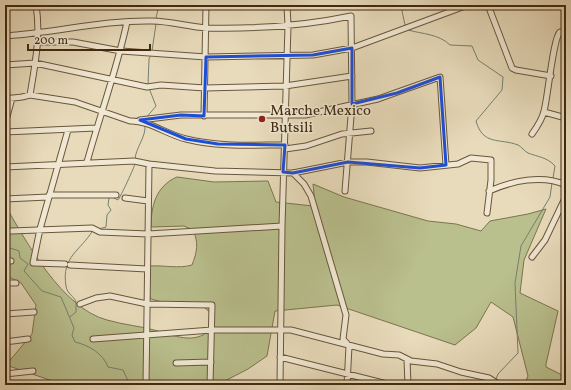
<svg xmlns="http://www.w3.org/2000/svg" width="571" height="390" font-family="Vollkorn,serif">
	<style>
		.green { fill: #b9bf8d; stroke: #7c744f }
		.lines { fill: none; stroke-linecap: round; stroke-linejoin: round }
		.stream { stroke: #748170; stroke-width: 1 }
		.minor-casing { stroke: #6a563c; stroke-width: 7 }
		.minor { stroke: #f0e8d3; stroke-width: 5 }
		.marked { fill: none; stroke: #1d4ed8; stroke-width: 3; stroke-linejoin: round }
		.poi-dot { fill: #8f2418; stroke: #f0e8d3; stroke-width: 1.5 }
		.labels { text-anchor: middle; stroke-width: 3; stroke-linejoin: round; paint-order: stroke }
		.poi-label { font-size: 15px; fill: #402911; stroke: #f0e8d3; text-anchor: start }
	</style>
	<rect width="100%" height="100%" fill="#e8dbbb"/>
	<filter id="stains"><feTurbulence type="fractalNoise" baseFrequency=".005" numOctaves="4"/><feColorMatrix values="0 0 0 0 .2 0 0 0 0 .09 0 0 0 0 .02 0 0 0 .5 -.17"/></filter>
	<radialGradient id="worn" r=".72"><stop offset=".6" stop-color="#630" stop-opacity="0"/><stop offset="1" stop-color="#630" stop-opacity=".3"/></radialGradient>
	<path class="green" d="M177,177L214,182L268,181L276,202L313,206L315,205L313,184L344,197L428,221L456,224L481,231L490,221L528,214L546,209L524,260L520,293L558,311L546,364V367L566,377V385H524L528,376L513,317L491,302L476,328L455,345L337,305L275,311L267,356L248,369L217,385H64L6,365L32,334L36,305L21,283L5,275V205C27,243 62,308 107,320C124,325 141,326 158,331C178,337 197,345 213,327L211,313L199,303L162,302L151,299L147,291L150,266C165,265 178,269 192,265C197,252 199,243 193,230L184,226L151,227C151,206 156,186 177,177Z"/>
	<g class="lines">
		<path class="stream" d="M404,5L402,11L405,25
			M156,18L159,5
			M408,30C422,34 439,34 450,45L472,46L478,60L503,77L502,90L476,121C483,146 500,138 518,145C522,147 524,151 528,153C538,157 547,157 555,166L553,178
			M152,51L156,24
			M148,85L149,59L151,55
			M146,118L156,106L149,88
			M135,159C136,147 146,137 145,126
			M114,198L118,200C120,198 135,166 135,164
			M5,224L8,226L7,247L19,251L20,258L28,264L24,271L42,291L61,297L74,328L72,335L75,342C88,345 103,353 108,367L123,370L130,385
			M99,229L106,227L107,215L111,210L108,205L109,198L111,197
			M70,317L76,312V302C74,296 67,294 66,286C61,256 81,251 93,230
			M496,379L498,374L518,353L515,283L521,246L550,197L552,183"/>
		<g class="minor-casing">
			<path id="minor" d="M488,5L512,68L516,70L551,76
				M563,5L566,10
				M5,36C54,33 103,20 152,21C171,21 188,27 207,28C255,29 304,26 351,16L352,104L345,191
				M38,42H73L121,51L206,57L313,55L352,48L468,5
				M5,65L35,63L147,87L161,85L205,88L285,86L352,76
				M30,95C35,65 41,35 36,5
				M5,99L22,97L30,95L75,102L130,121C148,120 168,135 186,139C218,147 252,145 285,145
				M544,112L566,118
				M204,116L206,5
				M140,120L181,115H305L378,99L440,77L446,165
				M5,124L12,98
				M5,132L96,128
				M532,134C537,127 542,120 544,111C548,97 553,38 560,32H566
				M285,149L306,146L342,134L371,131
				M87,162C100,115 117,69 127,22
				M5,167L134,161L149,164L215,171L293,173L348,162H367L420,168L458,164L471,158L491,160V180L487,213
				M293,173L304,184L311,196L346,315L343,339L349,346L347,385
				M489,191C512,181 542,174 566,185
				M49,195H116
				M125,198L148,201
				M5,199L48,197
				M11,231L92,228L100,232L148,234L282,226
				M532,257L545,240L566,196
				M5,261H11
				M65,264L33,263L40,229L68,130
				M70,265L147,269
				M5,283H16
				M80,304L96,298L110,296L147,304L212,305L210,385
				M5,314L34,312
				M93,339L212,330H291L383,354L399,355L411,361L437,364L461,372L489,378L500,385
				M5,342L28,339
				M280,357L391,385
				M407,359L408,385
				M176,363L211,362
				M5,374L33,371
				M5,382L10,385
				M146,385L149,164
				M280,385L282,226L288,26L287,5"/>
		</g>
		<use href="#minor" class="minor"/>
	</g>
	<path class="marked" d="M352,48V104L397,93L440,77L446,165L420,168L348,162L293,173L283,172L285,145L218,144L186,139L140,120L181,115L204,116L206,57L313,55Z"/>
	<circle class="poi-dot" cx="262" cy="119" r="4"/>
	<g class="labels">
		<g class="poi-label">
			<text x="270" y="115">Marche Mexico<tspan x="270" dy="17">Butsili</tspan></text>
		</g>
	</g>
	<rect width="571" height="390" fill="none" stroke="#e8dbbb" stroke-width="20"/>
	<rect x="6" y="6" width="559" height="378" fill="none" stroke="#402911" stroke-width="2"/>
	<rect x="10" y="10" width="551" height="370" fill="none" stroke="#402911"/>
	<path d="M28 44v6h122v-6" fill="none" stroke="#402911" stroke-width="2"/>
	<text x="34" y="44" font-size="12" fill="#402911" stroke="#f0e8d3" stroke-width="3" paint-order="stroke">200 m</text>
	<rect width="100%" height="100%" filter="url(#stains)"/>
	<rect width="100%" height="100%" fill="url(#worn)"/>
</svg>
